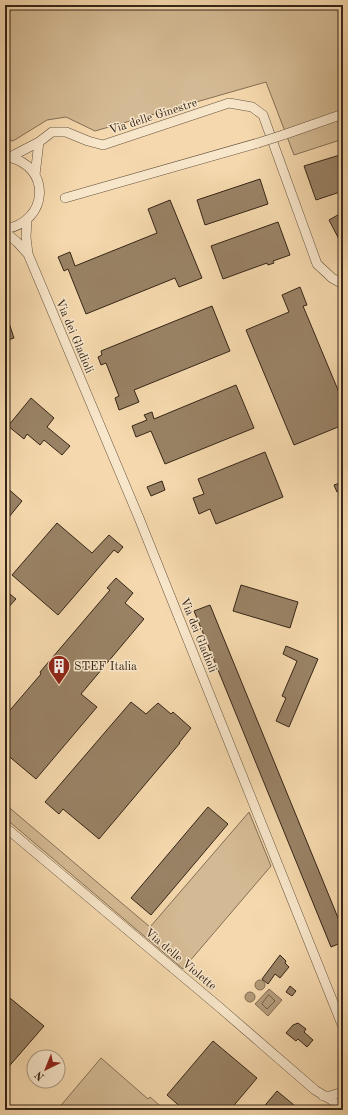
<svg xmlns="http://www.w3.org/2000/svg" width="348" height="1115" font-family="'Old Standard TT',serif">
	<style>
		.green { fill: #d4ba94; stroke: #847056 }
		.water { fill: #b49b7a; stroke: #816c52 }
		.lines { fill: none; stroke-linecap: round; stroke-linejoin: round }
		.shore { stroke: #746048; stroke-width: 1 }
		.building { fill: #998265; stroke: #352517 }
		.street-casing { stroke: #65523c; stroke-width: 10 }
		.street { stroke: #f8e6ca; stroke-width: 9 }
		.street-bridge-casing { stroke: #65523c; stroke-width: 10; stroke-linecap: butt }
		.street-bridge { stroke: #f8e6ca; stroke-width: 9 }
		.labels { text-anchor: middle; stroke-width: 3; stroke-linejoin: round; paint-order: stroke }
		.street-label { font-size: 12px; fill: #352517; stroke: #f8e6ca }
		.poi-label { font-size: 12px; fill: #352517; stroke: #f8e6ca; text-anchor: start }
	</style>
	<rect width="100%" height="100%" fill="#f5d8ad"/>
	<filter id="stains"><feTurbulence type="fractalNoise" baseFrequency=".005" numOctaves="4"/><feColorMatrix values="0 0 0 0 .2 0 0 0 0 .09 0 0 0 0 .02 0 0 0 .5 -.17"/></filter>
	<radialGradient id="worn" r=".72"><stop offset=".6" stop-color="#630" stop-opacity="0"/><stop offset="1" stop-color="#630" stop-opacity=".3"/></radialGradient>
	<path class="green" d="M5,5H343V139L294,155L266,82L95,131L66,117L47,120L13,141L5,139Z
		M5,804L150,927L249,812L271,866L183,969L5,818Z
		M101,1058L148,1099L150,1097L165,1110H57Z"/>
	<path class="water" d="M255 985a5 5 0 1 1 10 0a5 5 0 1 1-10 0Z
		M269,989L282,1000L268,1016L255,1004Z
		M245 997a5 5 0 1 1 10 0a5 5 0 1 1-10 0Z"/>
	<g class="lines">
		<path class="shore" d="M269,995L275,1001L267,1009L262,1004Z"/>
	</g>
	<path class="building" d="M343,154V191L316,200L304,166Z
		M260,179L268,204L205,225L197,200Z
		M170,200L202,278L179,287L175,278L86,314L68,269L64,271L58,257L70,252L75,266L157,233L148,209Z
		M343,212V247L329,220Z
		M278,222L290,255L273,261L274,263L268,265L267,263L223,279L211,246Z
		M300,287L307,305L303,306L343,402V425L294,445L246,330L289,312L282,295Z
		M212,306L230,351L134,390L139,402L119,410L115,398L119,396L106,363L101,365L98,357L102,355L101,351Z
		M5,314H6L14,338L5,341Z
		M236,385L254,428L165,464L151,431L136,437L132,426L147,420L144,415L152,412L154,419Z
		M31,398L54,418L47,427L70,446L62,455L44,440L40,445L27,434L24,439L8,426Z
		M265,452L283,497L216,524L210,509L199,514L193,498L204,494L198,479Z
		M162,481L165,490L151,496L147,487Z
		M340,483L343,489L337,492L334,485Z
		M5,486L22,501L5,522Z
		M57,523L92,553L109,535L123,547L118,553L114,550L58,615L12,575Z
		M116,578L133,593L125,603L144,619L81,694L97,707L36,779L5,753V716L41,674L40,672L110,590L107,588Z
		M241,585L298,602L290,628L233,611Z
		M5,590L16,599L5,611Z
		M210,605L343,930V942L331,947L194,611Z
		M286,646L318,659L289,727L276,721L286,698L282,696L297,661L283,654Z
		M131,702L146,714L158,703L171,714L173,712L191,728L179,743H180L99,839L63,809L59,814L45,802Z
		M208,807L228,824L151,915L131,898Z
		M280,955L286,961L285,963L289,967L280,978L275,974L268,984L262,979Z
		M290,986L296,991L292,996L286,992Z
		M5,994L44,1026L5,1071Z
		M298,1023L306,1029L304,1032L313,1040L307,1047L298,1039L296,1041L286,1033L293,1025Z
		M213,1041L257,1078L230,1110H184L167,1095Z
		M277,1091L300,1110H261Z"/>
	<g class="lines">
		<g class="street-casing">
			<path id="street" d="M283,135L343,114
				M10,157L39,142L52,132H66L88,141L103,145L229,103L252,107L263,115L317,264L332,278L343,284
				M35,175L39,142
				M65,198L258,143
				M27,220L26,237L28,254L139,518L343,1027
				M5,229C49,222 52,166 8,157
				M5,232L17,242L28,254
				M5,827L218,1006L315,1090L343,1107
				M323,1096H330L343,1092"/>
		</g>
		<use href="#street" class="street"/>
		<g class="street-bridge-casing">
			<path id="street-bridge" d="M258,143L283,135"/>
		</g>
		<use href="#street-bridge" class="street-bridge"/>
	</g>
	<defs>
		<g id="building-pin" transform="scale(1.15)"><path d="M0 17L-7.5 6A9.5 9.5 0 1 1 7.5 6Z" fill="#8f2418" stroke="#f8e6ca"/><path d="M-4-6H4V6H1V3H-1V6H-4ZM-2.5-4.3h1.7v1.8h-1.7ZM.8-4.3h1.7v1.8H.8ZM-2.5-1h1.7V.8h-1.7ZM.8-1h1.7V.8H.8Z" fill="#fff"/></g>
	</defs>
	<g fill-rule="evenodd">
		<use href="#building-pin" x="59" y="666"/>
	</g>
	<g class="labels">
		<g class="street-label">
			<text transform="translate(153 116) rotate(-18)" y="4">Via delle Ginestre</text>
			<text transform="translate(75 336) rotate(67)" y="4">Via dei Gladioli</text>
			<text transform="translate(199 635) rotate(68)" y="4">Via dei Gladioli</text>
			<text transform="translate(181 959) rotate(40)" y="4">Via delle Violette</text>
		</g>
		<g class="poi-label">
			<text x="74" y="670">STEF Italia</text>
		</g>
	</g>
	<rect width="348" height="1115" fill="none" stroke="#f5d8ad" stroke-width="20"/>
	<rect x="6" y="6" width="336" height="1103" fill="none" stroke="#352517" stroke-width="2"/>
	<rect x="10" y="10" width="328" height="1095" fill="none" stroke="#352517"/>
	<g transform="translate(46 1069) rotate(223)"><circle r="19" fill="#f8e6ca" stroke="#aa9982"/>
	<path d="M0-3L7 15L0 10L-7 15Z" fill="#8f2418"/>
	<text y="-6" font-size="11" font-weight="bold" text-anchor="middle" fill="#352517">N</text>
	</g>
	<rect width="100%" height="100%" filter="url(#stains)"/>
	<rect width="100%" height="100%" fill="url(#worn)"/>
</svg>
